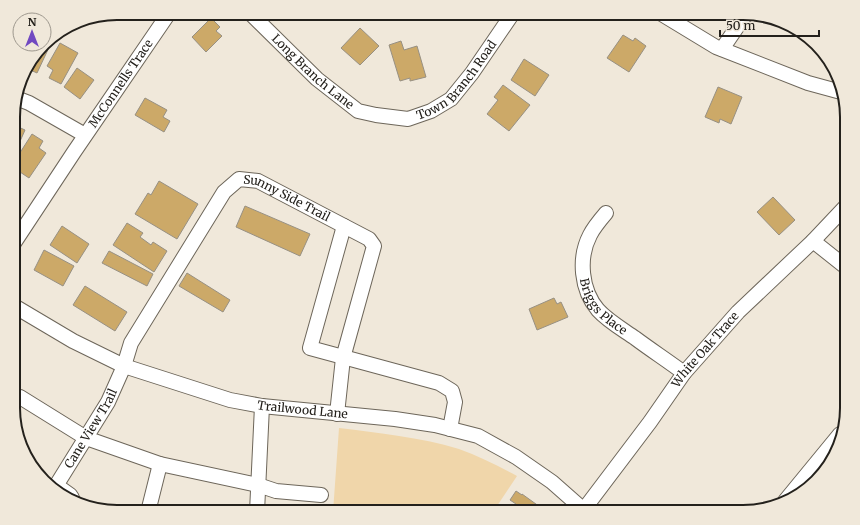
<svg xmlns="http://www.w3.org/2000/svg" width="860" height="525" font-family="Merriweather,serif">
	<style>
		.green { fill: #f0d6aa }
		.building { fill: #cca968; stroke: #979083 }
		.lines { fill: none; stroke-linecap: round; stroke-linejoin: round }
		.minor-casing { stroke: #6d665a; stroke-width: 16 }
		.minor { stroke: #fff; stroke-width: 14 }
		.labels { text-anchor: middle; stroke-width: 4; stroke-linejoin: round; paint-order: stroke }
		.street-label { font-size: 12px; fill: #24211c; stroke: #f0e8da }
		.rim { fill: none; stroke: #24211c; stroke-width: 2 }
	</style>
	<rect width="100%" height="100%" fill="#f0e8da"/>
	<path class="green" d="M339,428C379,433 419,437 459,449C479,456 498,466 517,476L493,512H333Z"/>
	<path class="building" d="M449,13H466L463,19Z
		M211,18L220,27L216,31L222,36L206,52L192,37Z
		M360,28L379,46L360,65L341,48Z
		M623,35L633,41L635,38L646,46L629,72L607,58Z
		M49,39L52,41L37,73L26,68Z
		M401,41L404,50L417,46L426,77L410,81V78L400,81L389,45Z
		M60,43L78,53L61,84L49,78L53,70L47,66Z
		M524,59L549,75L535,96L511,80Z
		M77,68L94,80L80,99L64,87Z
		M503,85L530,105L509,131L487,114L498,100L494,97Z
		M718,87L742,97L731,124L720,119L719,123L705,117Z
		M145,98L167,110L163,117L170,121L164,132L135,115Z
		M14,125L25,130L14,155Z
		M32,134L43,141L39,148L46,153L29,178L14,168V162Z
		M159,181L198,204L177,239L135,214L148,193L151,195Z
		M773,197L795,220L779,235L757,212Z
		M245,206L310,234L300,256L236,227Z
		M127,223L143,233L140,237L151,245L153,242L167,251L154,272L113,245Z
		M62,226L89,244L77,263L50,245Z
		M44,250L74,266L63,286L34,270Z
		M109,251L153,274L147,286L102,263Z
		M187,273L230,300L223,312L179,286Z
		M85,286L127,312L115,331L73,305Z
		M554,298L557,304L561,302L568,317L537,330L529,309Z
		M14,335L18,359L14,361Z
		M516,491L522,495V494L547,512H510L516,504L510,500Z"/>
	<g class="lines">
		<g class="minor-casing">
			<g id="minor">
				<path id="s1" d="M250,13L317,79L358,111L376,115L408,119L431,111L451,99L472,73L513,13"/>
				<path d="M660,13L716,47L808,83L841,92"/>
				<path d="M722,49L746,14"/>
				<path d="M16,98L29,103L85,135"/>
				<path id="s2" d="M606,213C600,220 594,227 590,235C578,258 581,290 598,310C608,321 622,329 635,338C651,350 668,361 684,373"/>
				<path d="M344,226L310,348L439,383L452,391L455,402L450,429"/>
				<path d="M813,241L847,268"/>
				<path id="s3" d="M14,243L74,152L169,13"/>
				<path id="s4" d="M14,306L73,341L124,366L230,400L262,406L395,419L435,425L478,436L516,457L552,482L586,512"/>
				<path d="M20,397L86,438L160,464L258,485L276,491L321,495"/>
				<path d="M56,485L70,495L72,498"/>
				<path id="s5" d="M54,489L108,402L124,366L131,343L224,192L239,179L258,181L369,239L374,246L343,358L337,414"/>
				<path d="M785,501L840,434"/>
				<path d="M148,512L160,464"/>
				<path d="M257,512L262,406"/>
				<path id="s6" d="M582,512L650,422L684,373L738,312L813,241L847,205"/>
			</g>
		</g>
		<use href="#minor" class="minor"/>
	</g>
	<g class="labels">
		<g class="street-label">
			<text dy="4" stroke="none"><textPath href="#s1" startOffset="86">Long Branch Lane</textPath></text>
			<text dy="4" stroke="none"><textPath href="#s1" startOffset="261">Town Branch Road</textPath></text>
			<text dy="4" stroke="none"><textPath href="#s3" startOffset="192">McConnells Trace</textPath></text>
			<text dy="4" stroke="none"><textPath href="#s5" startOffset="415">Sunny Side Trail</textPath></text>
			<text dy="4" stroke="none"><textPath href="#s2" startOffset="107">Briggs Place</textPath></text>
			<text dy="4" stroke="none"><textPath href="#s6" startOffset="204">White Oak Trace</textPath></text>
			<text dy="4" stroke="none"><textPath href="#s4" startOffset="310">Trailwood Lane</textPath></text>
			<text dy="4" stroke="none"><textPath href="#s5" startOffset="71">Cane View Trail</textPath></text>
		</g>
	</g>
	<path d="M0 0H860V525H0ZM117 20H743A97 97 0 0 1 840 117V408A97 97 0 0 1 743 505H117A97 97 0 0 1 20 408V117A97 97 0 0 1 117 20Z" fill="#f0e8da" fill-rule="evenodd"/>
	<path class="rim" d="M117 20H743A97 97 0 0 1 840 117V408A97 97 0 0 1 743 505H117A97 97 0 0 1 20 408V117A97 97 0 0 1 117 20Z"/>
	<g transform="translate(32 32)"><circle r="19" fill="#f0e8da" stroke="#9e988e"/>
	<path d="M0-3L7 15L0 10L-7 15Z" fill="#7149c1"/>
	<text y="-6" font-size="11" font-weight="bold" text-anchor="middle" fill="#24211c">N</text>
	</g>
	<path d="M720 30v6h99v-6" fill="none" stroke="#24211c" stroke-width="2"/>
	<text x="726" y="30" font-size="12" fill="#24211c" stroke="#f0e8da" stroke-width="3" paint-order="stroke">50 m</text>
</svg>
